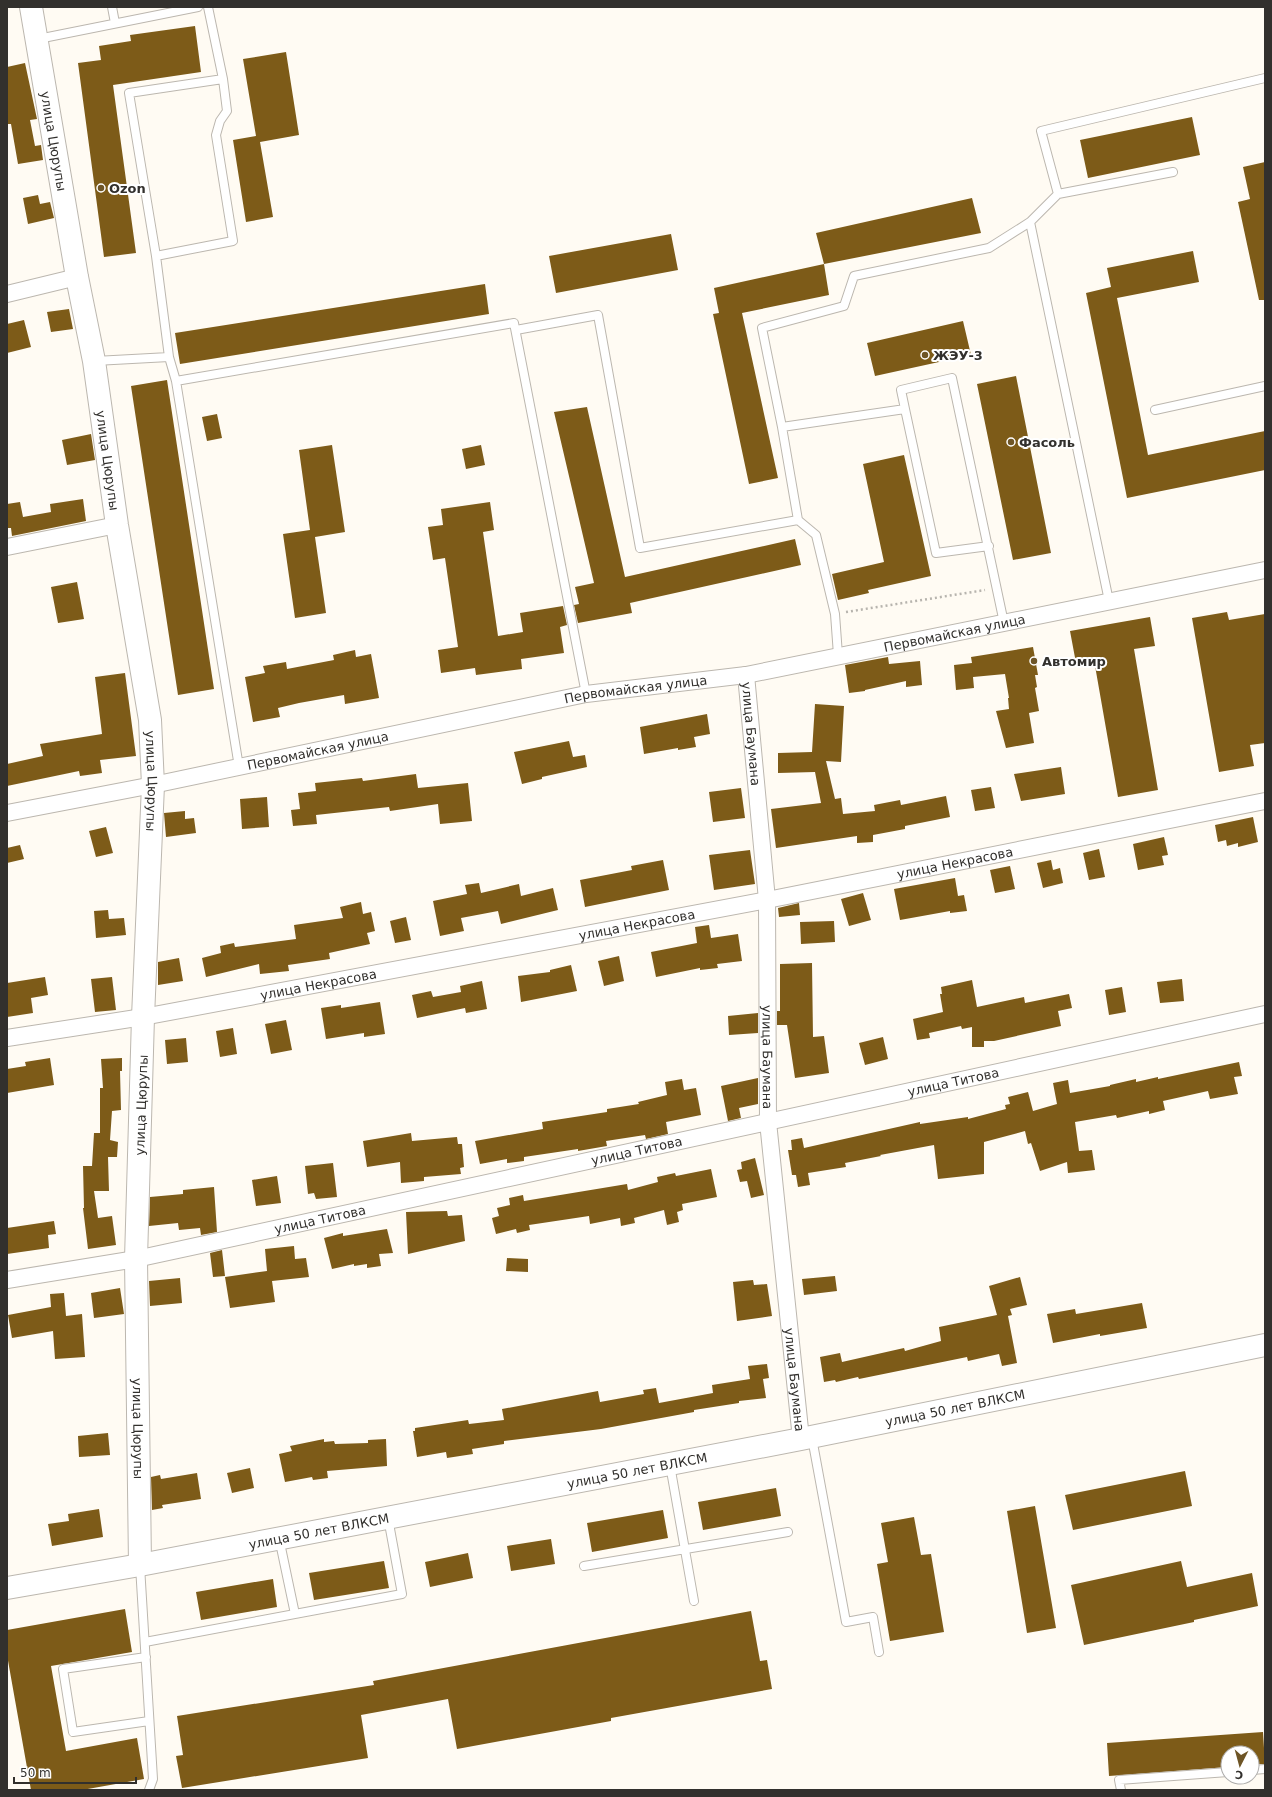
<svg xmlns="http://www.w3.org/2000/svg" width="1272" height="1797" font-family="'DejaVu Sans',sans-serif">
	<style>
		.building { fill: #7d5b18 }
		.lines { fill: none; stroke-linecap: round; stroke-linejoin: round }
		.lane-casing { stroke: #bcb7af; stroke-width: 10 }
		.street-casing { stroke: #bcb7af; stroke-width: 18 }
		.secondary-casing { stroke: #bcb7af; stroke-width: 24 }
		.path { stroke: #b7b4ae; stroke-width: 2.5; stroke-dasharray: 2 3; stroke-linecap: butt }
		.lane { stroke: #fff; stroke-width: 8 }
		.street { stroke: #fff; stroke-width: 16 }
		.secondary { stroke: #fff; stroke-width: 22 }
		.poi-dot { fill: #6e5526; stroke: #fff; stroke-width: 1.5 }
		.labels { text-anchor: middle; stroke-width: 4; stroke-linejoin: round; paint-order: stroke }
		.street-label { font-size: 13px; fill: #32302d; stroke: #fff }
		.poi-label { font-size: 13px; font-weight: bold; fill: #32302d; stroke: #fff; text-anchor: start }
	</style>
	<rect width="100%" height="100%" fill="#fffbf3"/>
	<path class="building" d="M195,26L201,72L113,85L136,253L104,257L78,63L101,60L99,46L131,41L130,35Z
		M286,52L299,135L260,142L273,217L246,222L233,140L256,136L243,59Z
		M25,63L37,119L30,120L35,146L41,145L43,160L18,164L11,124H7V67Z
		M1192,117L1200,155L1088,178L1080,140Z
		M1265,162V300H1259L1238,202L1250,199L1243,167Z
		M38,195L40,204L50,202L54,218L28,224L23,198Z
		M972,198L981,233L824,264L816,233Z
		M671,234L678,270L556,293L549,256Z
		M1193,251L1199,282L1117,298L1148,455L1265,431V470L1127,498L1086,293L1111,287L1107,268Z
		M824,264L829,295L742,313L778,478L749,484L713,314L719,313L714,288Z
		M485,284L489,314L180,364L175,333Z
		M69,309L73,329L51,332L47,312Z
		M24,320L31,347L7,353V324Z
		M963,321L971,355L875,376L867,343Z
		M1016,376L1051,553L1013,560L977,384Z
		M167,380L214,689L178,695L131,386Z
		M587,407L625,577L795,539L801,565L630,603L632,613L578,623L574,605L579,604L575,587L594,583L554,412Z
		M217,414L222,438L207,441L202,417Z
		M91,434L95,460L67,465L62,440Z
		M332,445L345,532L315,537L326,613L295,618L283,534L310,530L299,450Z
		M481,445L485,465L466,469L462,449Z
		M904,455L931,576L868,590L869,593L838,600L832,574L884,562L863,464Z
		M83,499L86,521L12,536L11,528H7V504L20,502L23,517L51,512L50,504Z
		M490,502L494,530L483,532L498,636L523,632L520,613L563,606L567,625L560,627L564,653L521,659L522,669L476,675L475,668L441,673L438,650L458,647L445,558L433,560L428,527L443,525L441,509Z
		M77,582L84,619L58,623L51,587Z
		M1227,612L1229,620L1265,614V743L1250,745L1254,766L1219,772L1192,618Z
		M1150,617L1155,646L1134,649L1158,790L1118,797L1094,660L1076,663L1070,631Z
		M1033,647L1038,675H1035L1037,687L1035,688L1039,711L1029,713L1034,743L1006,748L996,711L1009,709L1008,698H1009L1005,674L973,677L974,688L956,690L954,665L972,663L971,657Z
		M355,650L356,657L371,654L379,698L345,704L344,695L299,703L278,708L280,717L253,722L245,677L265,673L263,666L286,662L287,669L334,660L333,655Z
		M888,657L889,664L920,661L922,685L906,687V681L865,690V691L849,693L845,665Z
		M125,673L136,756L100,760L102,773L80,776L79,771L7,786V764L43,756L40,744L102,734L95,677Z
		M815,704L844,706L841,762L826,761L835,799L841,798L843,814L875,811L874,805L900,800L901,805L946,796L950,817L905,826V829L873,835V842L857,843V836L776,848L771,809L821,803L815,772L778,773V753L812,752Z
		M707,714L710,734L694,737L696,747L678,750V748L644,754L640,727Z
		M569,741L573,757L585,755L587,767L542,777V779L522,784L514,752Z
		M1061,767L1065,794L1021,801L1014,774Z
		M416,774L418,788L468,783L472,821L440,824L438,804L390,811L389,807L316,815L317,824L293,826L291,810L300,809L298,793L316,791L315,783L362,778L363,781Z
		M991,787L995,808L975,811L971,790Z
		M741,788L745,818L713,822L709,792Z
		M267,797L269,827L242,829L240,799Z
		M185,811V819L194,818L196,833L166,837L164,813Z
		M1253,817L1258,842L1238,847V843L1227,846L1226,840L1218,842L1215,825Z
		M106,827L113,853L96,857L89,831Z
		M1164,837L1168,855L1162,856L1164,865L1138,870L1133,844Z
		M20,845L24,859L7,863V848Z
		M1099,849L1105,877L1089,880L1083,853Z
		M750,850L755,884L714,890L709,855Z
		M663,860L669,890L585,907L580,880L632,870L631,866Z
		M1051,860L1053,870L1060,868L1063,883L1043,888L1037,863Z
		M1010,866L1015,889L995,893L990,870Z
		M955,878L958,896L964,895L967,911L950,913V911L900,920L894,889Z
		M479,883L481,893L519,884L521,896L553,888L558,910L501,924L498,911L461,918L464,931L440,936L433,901L467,894L465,885Z
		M863,893L871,920L849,926L841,899Z
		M361,902L363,914L371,912L375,931L367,933L370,944L329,953L330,959L288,965L289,971L260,974L259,964L206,977L202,958L221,953L220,946L234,943L235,947L296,939L294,925L343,918L340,907Z
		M799,903L800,915L779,917L778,908Z
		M108,910L109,919L124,918L126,935L96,938L94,911Z
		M406,917L411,940L395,943L390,921Z
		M834,921L835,942L801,944L800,922Z
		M709,925L711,938L738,934L742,961L717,964L718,968L700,970V968L656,977L651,952L697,943L695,927Z
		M619,956L624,981L604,986L598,961Z
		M179,958L183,981L158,985V962Z
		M812,963L813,1037L824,1036L829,1073L795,1078L787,1025H777V1011H780V964Z
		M571,965L577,991L521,1002L518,976L550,972V970Z
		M45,977L48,995L31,998L33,1013L7,1017V983Z
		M112,977L116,1010L95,1012L91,979Z
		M1182,979L1184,1001L1160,1003L1157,982Z
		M972,980L977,1007L1024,997L1025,1003L1069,994L1072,1008L1058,1011L1061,1026L994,1041H984V1047H972V1027L962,1029L961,1026L929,1033L930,1038L917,1040L913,1019L943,1012L940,994H942L941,987Z
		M482,981L487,1009L466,1013L465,1008L417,1018L412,995L431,991L433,997L461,992L460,986Z
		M1122,987L1126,1012L1109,1015L1105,990Z
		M380,1002L385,1034L364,1037V1033L326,1039L321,1008L341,1005V1008Z
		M758,1013V1033L729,1035L728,1016Z
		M286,1020L292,1050L271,1054L265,1024Z
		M233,1028L237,1054L220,1057L216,1031Z
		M883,1037L888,1059L865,1065L859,1043Z
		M186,1038L188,1062L167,1064L165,1040Z
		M50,1058L54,1085L7,1093V1069L26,1066L25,1062Z
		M122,1058V1071H120L121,1110L112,1111L110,1140L118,1142L117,1157H108L109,1191H94L98,1218L112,1216L116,1245L88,1249L83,1208H84L83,1166H92L94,1133H100V1088H103L101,1059Z
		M1239,1062L1242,1076L1234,1077L1238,1094L1210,1099L1208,1091L1163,1101L1165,1110L1149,1114V1111L1117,1118L1116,1115L1075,1122L1079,1151L1092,1150L1095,1170L1068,1173L1067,1162L1040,1171L1031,1143L1028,1144L1025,1131L984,1142V1174L938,1179L934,1145L880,1155L881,1156L845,1163L846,1167L808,1173L810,1185L798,1187L796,1175H792L788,1150H792L791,1140L802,1138L804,1148L920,1122V1124L968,1117V1119L1006,1109L1005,1105L1010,1104L1008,1097L1028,1092L1033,1111L1057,1104L1053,1083L1068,1080L1070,1093L1110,1086V1085L1136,1079V1082L1158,1077V1079Z
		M758,1078V1104L739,1108L741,1118L728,1121L721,1086Z
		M682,1079L684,1090L696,1088L701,1115L666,1122L668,1134L646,1139L645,1135L606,1141L607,1146L578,1151V1149L524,1157V1161L507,1163V1159L480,1164L475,1141L543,1129L542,1122L607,1112V1109L639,1104L638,1102L667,1095L665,1082Z
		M411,1133L412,1141L457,1137L458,1144H462L464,1167L460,1168L461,1174L424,1177V1181L401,1183L400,1162L367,1167L363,1141Z
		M755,1158L764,1195L751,1198L747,1181L740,1182L737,1170L742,1169L741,1162Z
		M333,1163L337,1197L316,1199L314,1193L308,1194L305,1166Z
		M711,1169L717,1197L682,1204L683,1210L677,1212L679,1222L667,1225L664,1210L634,1218L635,1223L621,1226L620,1218L590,1224L589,1216L529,1225L530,1230L517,1233L516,1229L496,1234L492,1218L499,1216L497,1208L510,1205L509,1198L523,1195L524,1201L627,1184L628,1190L658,1182L657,1177L675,1173L676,1176Z
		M277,1176L281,1203L256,1206L252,1180Z
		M214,1187L217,1232L201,1235L200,1228L179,1230L178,1223L149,1226L150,1197L183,1194V1190Z
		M447,1211L448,1216L462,1215L465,1241L408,1254L406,1212Z
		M54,1221L56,1234L48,1235L49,1248L7,1254V1228Z
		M387,1229L393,1253L379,1254L381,1266L367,1268V1264L354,1266V1264L332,1269L324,1238L343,1233V1236Z
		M294,1246L295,1259L306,1258L309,1277L272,1281L275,1302L230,1308L225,1277L267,1271L265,1249Z
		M222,1250L225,1276L213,1277L210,1253Z
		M507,1258L528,1259V1272L506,1271Z
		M835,1276L837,1291L804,1295L802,1279Z
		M1020,1277L1027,1305L1010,1309L1012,1315L1008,1316L1017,1363L1002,1366L999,1354L968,1361L967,1357L859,1379L858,1377L836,1382L835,1380L824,1382L820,1357L840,1353L842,1362L904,1348L905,1351L941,1341L939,1327L997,1315L989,1286Z
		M180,1278L182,1303L150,1306L149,1281Z
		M753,1280L754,1285L767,1284L772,1316L737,1321L733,1282Z
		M120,1288L124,1314L94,1318L91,1293Z
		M64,1293L66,1316L82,1314L85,1357L55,1359L53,1331L12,1338L8,1315L51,1307L50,1294Z
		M1142,1303L1147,1328L1100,1336V1334L1053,1343L1047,1314L1075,1309L1076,1314Z
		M767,1364L769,1378L763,1379L766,1398L739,1401V1403L694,1410V1412L601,1429L504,1441V1444L472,1449L473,1454L447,1458L446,1452L417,1457L413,1431H415V1428L468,1420L469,1424L504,1420L502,1409L598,1391L600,1402L644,1394L643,1390L656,1388L659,1403L713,1393L712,1385L750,1379L748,1366Z
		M108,1433L110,1455L79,1457L78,1436Z
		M324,1439V1442L334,1441L335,1444L368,1443V1440L386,1439L387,1466L327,1471L328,1478L313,1480L312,1477L285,1482L279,1454L292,1451L290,1446Z
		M250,1468L254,1488L232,1493L227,1473Z
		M1185,1471L1192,1506L1073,1530L1065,1495Z
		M197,1473L201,1499L162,1505L163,1508L152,1510L151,1477L160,1475L161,1479Z
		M776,1488L781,1516L703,1530L698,1502Z
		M1035,1506L1056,1628L1027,1633L1007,1511Z
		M99,1509L103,1537L52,1546L48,1524L69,1521L68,1514Z
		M663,1510L668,1538L592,1552L587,1523Z
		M914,1517L921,1555L931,1554L944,1632L890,1641L877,1564L888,1562L881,1523Z
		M551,1539L555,1564L511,1571L507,1546Z
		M468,1553L473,1578L430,1587L425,1562Z
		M384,1561L389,1588L314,1600L309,1573Z
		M1181,1561L1187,1587L1252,1573L1258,1606L1194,1620V1622L1084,1645L1071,1585Z
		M273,1579L277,1607L201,1620L196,1592Z
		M125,1609L132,1652L51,1666L66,1751L137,1738L144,1779L82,1790H31L7,1655V1630Z
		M751,1611L760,1661L767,1660L772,1689L611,1718V1721L457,1749L448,1699L361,1715L368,1758L182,1788L176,1756L183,1755L177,1716L374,1685L373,1681Z
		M1263,1732L1265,1764H1252V1753H1228V1767L1109,1776L1107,1743Z"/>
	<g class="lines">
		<g class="lane-casing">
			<path id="lane" d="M112,7L115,23
				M38,39L198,7
				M1058,194L1173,172
				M1030,222L1109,601
				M156,256L233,241L216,135L220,121L227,111L223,79L208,7
				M516,330L598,315L640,548L798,520
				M169,357L156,256L129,93L223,79
				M95,361L169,357L176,381L239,767
				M176,381L514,323L586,694
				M905,409L936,553L989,546
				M1155,410L1265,386
				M782,427L905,409L901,390L952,378L1004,623
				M838,655L835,614L816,535L798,520L782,427L762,328L844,306L854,276L989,248L1030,222L1058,194L1041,131L1265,78
				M812,1438L846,1622L873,1617L879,1652
				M670,1465L694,1601
				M279,1538L295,1614
				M140,1566L153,1779L149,1790
				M584,1566L788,1532
				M145,1642L402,1594L388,1518
				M146,1657L63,1669L73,1732L149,1721
				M1252,1770L1265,1769
				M1121,1790L1119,1780L1228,1772"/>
		</g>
		<g class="street-casing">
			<g id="street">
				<path d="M7,294L77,277"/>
				<path d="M7,547L117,525"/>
				<path id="s1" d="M746,675L767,900L768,1122L801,1439"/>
				<path id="s2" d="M7,813L153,785L586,694L746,675L1265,570"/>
				<path id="s3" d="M7,1038L143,1017L767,900L1265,801"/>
				<path id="s4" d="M7,1280L136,1259L1265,1014"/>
			</g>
		</g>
		<g class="secondary-casing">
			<g id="secondary">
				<path id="s5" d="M31,7L77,277L94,361L117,525L150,720L153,785L143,1017L136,1259L140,1565"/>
				<path id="s6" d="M7,1588L140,1565L801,1439L1265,1345"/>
			</g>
		</g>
		<path class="path" d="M846,612L985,590"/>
		<use href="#lane" class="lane"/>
		<use href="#street" class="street"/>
		<use href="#secondary" class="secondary"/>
	</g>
	<g class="poi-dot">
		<circle cx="101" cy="188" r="4"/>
		<circle cx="925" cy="355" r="4"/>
		<circle cx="1011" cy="442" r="4"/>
		<circle cx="1034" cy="661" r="4"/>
	</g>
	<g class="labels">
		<g class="street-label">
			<text dy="5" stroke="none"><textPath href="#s5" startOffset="136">улица Цюрупы</textPath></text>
			<text dy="5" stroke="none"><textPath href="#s5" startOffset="460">улица Цюрупы</textPath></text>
			<text dy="5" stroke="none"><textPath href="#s2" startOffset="965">Первомайская улица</textPath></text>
			<text dy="5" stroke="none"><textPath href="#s2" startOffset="641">Первомайская улица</textPath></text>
			<text dy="5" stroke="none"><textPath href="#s1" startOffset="59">улица Баумана</textPath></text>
			<text dy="5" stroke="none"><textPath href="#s2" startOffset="317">Первомайская улица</textPath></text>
			<text dy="5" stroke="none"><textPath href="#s5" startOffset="784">улица Цюрупы</textPath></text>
			<text dy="5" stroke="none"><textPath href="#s3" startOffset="964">улица Некрасова</textPath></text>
			<text dy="5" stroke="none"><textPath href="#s3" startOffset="640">улица Некрасова</textPath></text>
			<text dy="5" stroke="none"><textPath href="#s3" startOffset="316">улица Некрасова</textPath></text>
			<text dy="5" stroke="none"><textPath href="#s1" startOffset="383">улица Баумана</textPath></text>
			<text dy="5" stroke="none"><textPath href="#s4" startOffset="967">улица Титова</textPath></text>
			<text transform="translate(141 1105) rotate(-88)" y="5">улица Цюрупы</text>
			<text dy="5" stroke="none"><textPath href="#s4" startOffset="643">улица Титова</textPath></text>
			<text dy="5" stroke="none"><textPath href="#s4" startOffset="319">улица Титова</textPath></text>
			<text dy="5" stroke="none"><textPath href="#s1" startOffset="707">улица Баумана</textPath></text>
			<text dy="5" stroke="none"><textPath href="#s6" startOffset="965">улица 50 лет ВЛКСМ</textPath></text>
			<text dy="5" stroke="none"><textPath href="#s5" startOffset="1432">улица Цюрупы</textPath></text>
			<text dy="5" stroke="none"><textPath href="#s6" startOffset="641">улица 50 лет ВЛКСМ</textPath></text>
			<text dy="5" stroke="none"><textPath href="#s6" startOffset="317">улица 50 лет ВЛКСМ</textPath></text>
		</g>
		<g class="poi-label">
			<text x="109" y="193">Ozon</text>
			<text x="933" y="360">ЖЭУ-3</text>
			<text x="1019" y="447">Фасоль</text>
			<text x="1042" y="666">Автомир</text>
		</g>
	</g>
	<rect width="1272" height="1797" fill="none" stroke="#32302d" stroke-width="16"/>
	<g transform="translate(1240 1765) rotate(186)"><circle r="19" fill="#ffffff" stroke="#adacab"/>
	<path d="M0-3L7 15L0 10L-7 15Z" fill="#6e5526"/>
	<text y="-6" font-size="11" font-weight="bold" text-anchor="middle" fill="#32302d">С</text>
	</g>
	<path d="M14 1777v6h122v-6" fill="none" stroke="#32302d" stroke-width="2"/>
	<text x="20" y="1777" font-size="12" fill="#32302d" stroke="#ffffff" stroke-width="3" paint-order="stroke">50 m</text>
</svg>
